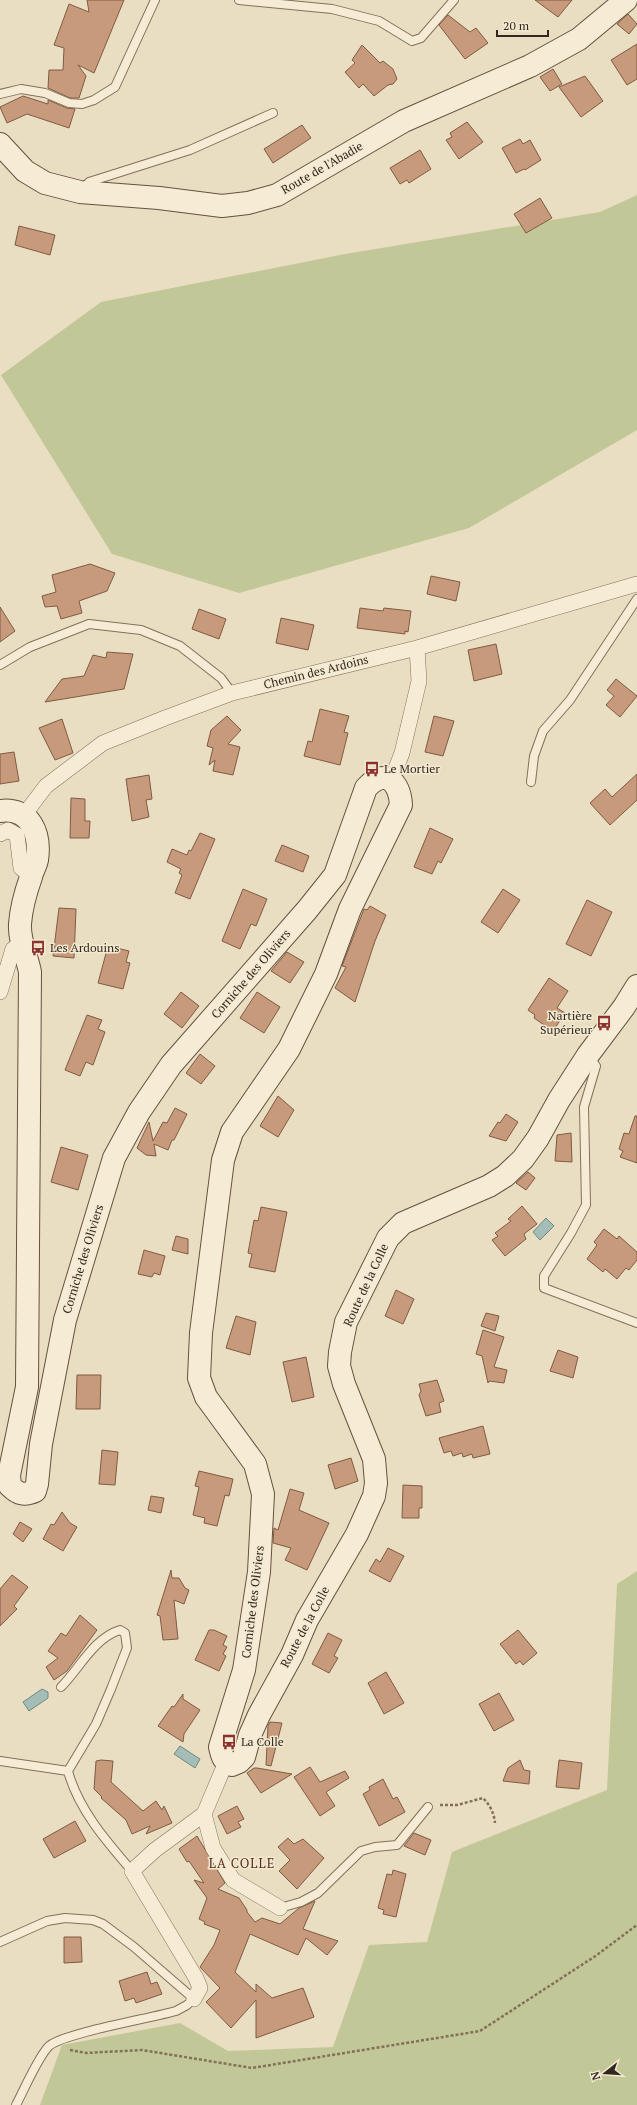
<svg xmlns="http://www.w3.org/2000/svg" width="637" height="2105" font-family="'PT Serif',serif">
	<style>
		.green { fill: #c2c797 }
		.water { fill: #a4bdb6; stroke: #6c8a83 }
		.building { fill: #c69a7b; stroke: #805b43 }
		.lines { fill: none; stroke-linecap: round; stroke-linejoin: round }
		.lane-casing { stroke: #83705b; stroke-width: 10 }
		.street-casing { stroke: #83705b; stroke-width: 16 }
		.secondary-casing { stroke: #64513e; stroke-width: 24 }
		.path { stroke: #83705b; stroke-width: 2.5; stroke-dasharray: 3 2; stroke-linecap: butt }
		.lane { stroke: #f6ecd5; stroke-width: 8 }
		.street { stroke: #f6ecd5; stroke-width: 15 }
		.secondary { stroke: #f6ecd5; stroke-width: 22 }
		.labels { text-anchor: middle; stroke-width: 3; stroke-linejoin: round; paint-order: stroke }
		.street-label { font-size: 12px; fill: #34281e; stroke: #f2e9d1 }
		.poi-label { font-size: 12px; fill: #34281e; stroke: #f2e9d1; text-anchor: start }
		.neighbourhood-label { font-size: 13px; letter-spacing: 1px; fill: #5d2d21; stroke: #f2e9d1 }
	</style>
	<rect width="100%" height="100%" fill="#eadec2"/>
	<path class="green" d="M637,195V430L469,528L239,593L112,554L1,375L101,302L345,254L600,212Z
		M637,1571V2105H40L62,2045L180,2023L228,2051L333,2047L369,1945L427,1942L452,1852L607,1790L617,1584Z"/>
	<path class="water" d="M546,1218L554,1226L540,1240L533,1232Z
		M42,1689L48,1692V1698L29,1711L23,1702Z
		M180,1746L200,1759L195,1768L174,1754Z"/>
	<path class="building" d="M87,0H124L94,73L78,65L86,76L79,98H70L48,88L49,70H63L64,48L54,45L69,4L89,12Z
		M535,0H572L558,17Z
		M628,14L637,24L629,34L617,24Z
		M448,15L470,32L476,28L488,43L465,59L439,25Z
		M637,44V79L627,85L611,60Z
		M362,45L380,63L383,61L393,69L397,79L393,84L388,85L374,96L363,84L359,88L345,72L355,63L352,60Z
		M553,69L562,84L550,91L540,77Z
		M585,76L603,101L581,117L559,87Z
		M23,96L48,104V100L67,108L75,109L69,128L27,114L7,123L0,107Z
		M467,122L483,142L459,159L446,140L452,137L450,133Z
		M302,125L311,138L273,163L264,149Z
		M520,139L523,144L530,140L541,160L525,170L524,169L516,173L502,148Z
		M420,150L431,169L409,183L407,180L400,184L390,168Z
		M540,198L552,218L526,233L514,214Z
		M19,226L55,235L50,255L15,245Z
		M90,564L115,573L107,591L79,601L82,613L61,619L57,606L45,607L42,596L56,592L52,575Z
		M431,576L460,582L456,601L427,594Z
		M0,607L15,631L0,642Z
		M360,608L383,611L384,608L411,611L408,632L405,631V634L357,628Z
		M199,609L226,619L219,639L192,629Z
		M281,618L314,625L308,650L276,643Z
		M496,644L502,674L474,681L468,650Z
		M107,652L133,654L124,689L45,702L62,679L84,676L93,655L106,658Z
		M616,679L637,696L620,717L606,705L614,696L607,690Z
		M320,709L349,716L344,732L348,733L340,765L304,756L308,741L312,742Z
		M227,716L241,730L228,744L240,747L233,775L213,771L215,760L209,765L213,748L207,746L211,730Z
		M434,716L454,721L443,756L425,752Z
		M62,719L73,753L55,760L39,728Z
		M14,752L19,781L0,784V754Z
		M637,774V800L610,825L590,803L605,789L612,797Z
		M149,775L152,799L146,800L149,817L132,821L126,779Z
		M71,798L85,799V821H90L89,838H70Z
		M430,828L453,839L441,863L438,861L432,874L414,867Z
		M200,833L215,839L190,899L175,893L182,875L179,873L181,869L167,862L172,849L187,855L189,850L191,851Z
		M282,845L309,856L303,872L275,861Z
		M243,889L267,899L256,926L251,924L240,949L222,941Z
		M503,889L520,900L498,933L481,922Z
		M587,900L612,912L591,956L566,944Z
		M370,906L386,915L375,941L355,1002L335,988L346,967L342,966L364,909L367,910Z
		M59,908L76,909L74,958L53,956Z
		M108,946L129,951L126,962L130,963L123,989L98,983Z
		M287,952L304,962L290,983L271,971Z
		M549,978L568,991L557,1008L565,1013L553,1031L534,1018L535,1015L528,1010Z
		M181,992L199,1006L182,1028L164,1014Z
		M257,992L280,1007L264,1033L240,1018Z
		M87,1015L102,1020L98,1029L105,1032L93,1065L86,1062L80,1076L65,1070Z
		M200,1054L215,1066L201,1084L186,1073Z
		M278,1096L294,1110L278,1137L260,1126Z
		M175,1108L187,1114L174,1140H172L168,1150L154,1144L156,1156L146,1155L137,1148L149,1122L153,1141L163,1122L167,1123Z
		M506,1114L518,1122L506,1141L489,1136L498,1122L500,1123Z
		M635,1116H637V1163L620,1157L623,1151L619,1149L624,1133L629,1134Z
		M571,1133L572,1162L555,1161L557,1135Z
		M61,1147L88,1155L78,1190L51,1182Z
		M528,1172L535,1178L526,1190L516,1183Z
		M522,1206L537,1224L524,1234L526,1239L505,1256L492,1240L498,1236L495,1233L511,1221L508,1219Z
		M261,1207L287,1212L275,1272L249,1267L252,1254L248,1253L254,1220L258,1221Z
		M604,1229L617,1239L619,1236L637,1252V1260L629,1270L626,1268L617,1279L605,1269L603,1272L587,1259L597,1245L594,1242Z
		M176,1236L188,1239V1254L172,1250Z
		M144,1250L165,1256L160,1275L154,1273L152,1277L138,1274Z
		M396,1290L414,1299L403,1324L385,1316Z
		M486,1313L499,1316L495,1331L481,1326Z
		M236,1316L256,1322L250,1355L226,1348Z
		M483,1330L504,1337L494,1367L507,1370L504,1383L489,1381L488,1383L482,1356L476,1354Z
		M558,1350L578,1357L573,1378L550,1371Z
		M306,1357L314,1397L292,1402L283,1362Z
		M77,1375H101L100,1409H76Z
		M437,1380L444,1401L439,1403L441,1412L426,1416L419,1395L421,1391L419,1384Z
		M483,1426L490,1454L473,1458L472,1454L463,1457L462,1453L453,1456L451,1451L444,1453L439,1438Z
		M102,1450L118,1452L115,1485L99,1484Z
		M351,1458L358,1481L335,1489L328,1465Z
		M199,1471L233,1479L229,1496L225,1495L217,1526L204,1523L205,1518L193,1515L199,1487L195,1486Z
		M403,1485L422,1486V1508H419V1518H402Z
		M290,1489L304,1493L299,1510L329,1523L307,1570L285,1560L291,1548L273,1543L274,1528L278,1530Z
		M151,1496L164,1498L161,1513L148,1510Z
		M62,1512L70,1523L77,1527L63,1551L43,1539L51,1524L54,1525Z
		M20,1522L32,1529L23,1542L13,1534Z
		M388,1548L404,1556L390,1582L369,1571L376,1559L380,1562Z
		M171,1570L172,1578H179L185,1588L189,1590L184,1604L174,1600L178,1639L163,1640L160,1616L157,1615Z
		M12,1575L28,1587L14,1606L17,1609L0,1626V1589Z
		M80,1615L97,1630L67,1671L54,1680L46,1667L58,1658L48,1651L61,1633L66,1636Z
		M209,1630H214L227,1636L223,1645L227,1647L223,1654L226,1656L219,1671L195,1660Z
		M518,1630L537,1653L523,1665L520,1661L516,1664L500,1644Z
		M328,1633L342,1640L334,1656L338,1658L329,1673L312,1664Z
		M386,1672L404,1703L384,1714L368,1683Z
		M499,1693L514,1720L494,1731L479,1704Z
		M183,1694V1699L200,1710L184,1734L183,1742L158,1726L172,1706L174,1707Z
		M270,1722L282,1723L271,1766L266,1765L268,1726Z
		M101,1760L113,1761L111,1782L143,1811L156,1801L162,1810L164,1806L172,1823L146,1834L150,1826L132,1834L126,1820L101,1798L102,1797L94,1789L96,1761Z
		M520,1760L524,1770L530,1771L529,1784L503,1781L508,1768Z
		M559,1760L582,1763L579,1789L556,1787Z
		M310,1767L320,1782L345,1771L349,1778L326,1792L335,1806L320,1816L294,1777Z
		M254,1768H257L292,1774L261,1793L247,1773Z
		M383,1779L393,1799L397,1797L405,1812L379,1826L363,1794L370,1790L369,1787Z
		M237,1806L244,1819L238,1822L241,1827L227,1834L218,1816Z
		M75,1821L86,1841L54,1858L43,1839Z
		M414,1833L431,1840L425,1855L404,1846Z
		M197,1836L225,1883L218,1889L239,1898L247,1910V1912L255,1922L262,1918L280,1924L299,1908L315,1901L303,1929L338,1941L327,1955L306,1938L298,1955L250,1934L235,1972L256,1992V1984L272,1998L303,1988L314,2017L256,2038V2000L231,2028L206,2002L220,1988L200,1967L214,1945L220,1930L204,1924L205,1922L199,1919L207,1898L194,1880L204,1883L189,1861L187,1862L179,1849Z
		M288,1838L294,1844L303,1839L324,1858L297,1889L279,1871L290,1860L278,1847Z
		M393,1870L406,1874L396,1917L383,1914L384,1910L378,1908L387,1874L392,1875Z
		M64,1937H81L82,1962L64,1963Z
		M147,1972L151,1984L157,1982L162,1994L136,2003L134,1998L125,2001L119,1981Z"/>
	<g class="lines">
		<g class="lane-casing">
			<path id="lane" d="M239,0L332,9L379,21L412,41L421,38L454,0
				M0,94L21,89L45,93L69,103L82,104L94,100L115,87L155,0
				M83,189L89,182L190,150L273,113
				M0,665L30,647L89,624L141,630L180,646L221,678L232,693
				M531,782L534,756L543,731L570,700L637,599
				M589,1056L596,1066L584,1107L586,1205L571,1233L544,1276V1288L637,1323
				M61,1687C79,1669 94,1638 120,1630L125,1633L127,1648L111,1689L96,1724L68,1771C78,1809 107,1842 132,1871
				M0,1761L68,1771
				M280,1908L301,1902L318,1893L361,1851L375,1847L397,1845L428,1807
				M0,1942L47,1921L65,1918L93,1920L103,1924L134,1947L194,1999L187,2005L176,2011C152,2018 64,2033 49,2046C38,2057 24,2090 16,2105"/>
		</g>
		<g class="street-casing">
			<path id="street" d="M391,781L402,753L419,681L417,648
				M24,815L46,786L103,743L165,718L232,693L417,648L637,584
				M0,834L8,830L17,835L21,868L31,876
				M0,992L13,949L22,944
				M204,1814L213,1848L233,1880L280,1908
				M194,1999L200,1988L196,1978L132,1871L155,1850L204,1814L226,1762"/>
		</g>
		<g class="secondary-casing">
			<path id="secondary" d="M0,144L25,171L45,183L80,192L159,198L222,206L248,203L277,195L404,121L530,66L579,39L626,0
				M0,811C30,807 41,833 37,860C36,866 32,871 31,877C26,891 21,910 20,924C19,941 27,956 30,972L27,1387L9,1475L10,1486C18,1494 24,1496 35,1491L37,1484L41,1444L65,1320L114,1158L139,1112L171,1065L307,910L335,875L366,788C385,767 400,782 401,805L350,909L326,974L289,1049L232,1132L223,1160L201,1333L199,1378L206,1397L255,1464L263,1494L259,1572L244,1670L220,1747C222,1756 223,1761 232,1765L239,1762L244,1757L250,1735L259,1715L292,1655L307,1620L357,1534L374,1496L376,1483L374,1459L344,1384L339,1366L340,1352L346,1322L388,1238L403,1223L489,1186L505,1176L523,1159L538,1138L559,1100L588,1055L624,1007L637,986"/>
		</g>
		<path class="path" d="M440,1805H457L483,1798C490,1805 494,1813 495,1823
			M70,2050L86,2053L142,2050L252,2068L480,2031L597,1955L637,1925"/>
		<use href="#lane" class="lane"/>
		<use href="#street" class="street"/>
		<use href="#secondary" class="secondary"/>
	</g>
	<defs>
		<g id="bus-bare" transform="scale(1.2)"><path d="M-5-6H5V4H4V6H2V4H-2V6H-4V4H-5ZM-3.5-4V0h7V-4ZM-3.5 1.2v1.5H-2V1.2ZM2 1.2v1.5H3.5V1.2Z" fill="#8d3030" stroke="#f2e9d1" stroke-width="2.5" paint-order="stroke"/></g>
	</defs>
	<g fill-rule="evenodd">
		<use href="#bus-bare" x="372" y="769"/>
		<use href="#bus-bare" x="38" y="948"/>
		<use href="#bus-bare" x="604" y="1023"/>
		<use href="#bus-bare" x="229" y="1742"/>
	</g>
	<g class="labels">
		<g class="street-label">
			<text transform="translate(322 168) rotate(-30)" y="4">Route de l'Abadie</text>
			<text transform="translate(316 672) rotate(-14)" y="4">Chemin des Ardoins</text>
			<text transform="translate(251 974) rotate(-49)" y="4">Corniche des Oliviers</text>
			<text transform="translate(83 1259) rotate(-73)" y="4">Corniche des Oliviers</text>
			<text transform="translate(366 1285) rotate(-65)" y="4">Route de la Colle</text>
			<text transform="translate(253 1602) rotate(-83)" y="4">Corniche des Oliviers</text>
			<text transform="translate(305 1627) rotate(-62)" y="4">Route de la Colle</text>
		</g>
		<g class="poi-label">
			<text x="384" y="773">Le Mortier</text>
			<text x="50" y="952">Les Ardouins</text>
			<text x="592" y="1020" text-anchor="end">Nartière<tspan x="592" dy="14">Supérieur</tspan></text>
			<text x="241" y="1746">La Colle</text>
		</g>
		<g class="neighbourhood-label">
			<text x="242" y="1868">LA COLLE</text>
		</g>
	</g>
	<g transform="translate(605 2073) rotate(253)" stroke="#f2e9d1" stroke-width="3" paint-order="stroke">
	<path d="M0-3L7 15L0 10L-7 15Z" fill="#34281e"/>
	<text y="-6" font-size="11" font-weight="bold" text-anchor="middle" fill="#34281e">N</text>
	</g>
	<path d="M497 30v6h51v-6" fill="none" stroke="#34281e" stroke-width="2"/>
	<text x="503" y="30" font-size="12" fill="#34281e" stroke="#f2e9d1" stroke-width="3" paint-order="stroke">20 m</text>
</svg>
